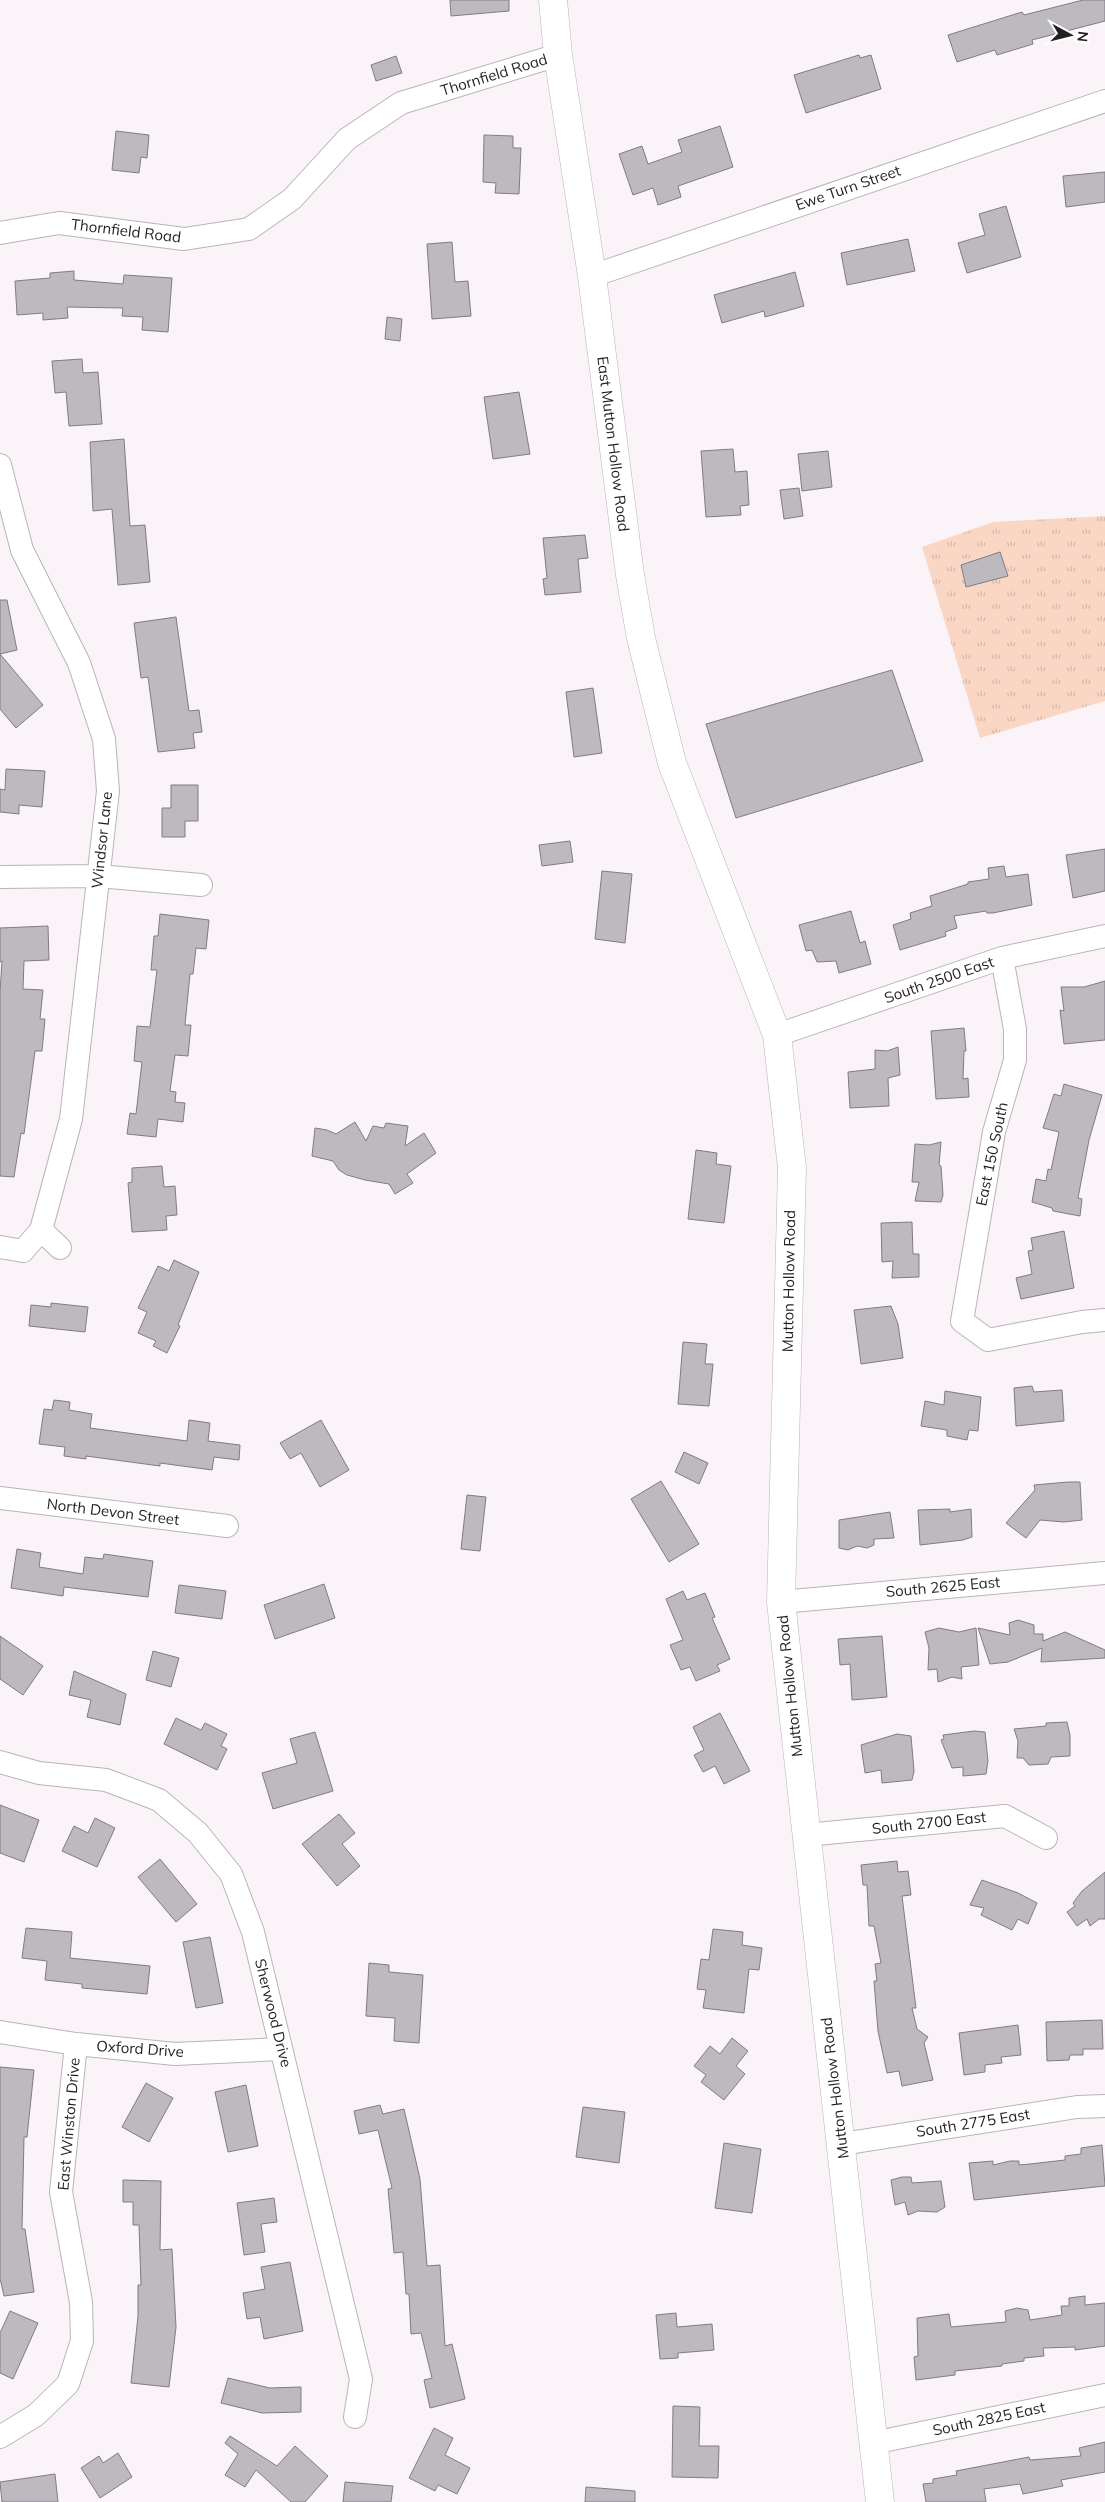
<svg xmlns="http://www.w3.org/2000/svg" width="1105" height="2502" font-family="Mulish,sans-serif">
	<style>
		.park { fill: url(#park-tufts) }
		.building { fill: #bcb9bf; stroke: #7f7d82 }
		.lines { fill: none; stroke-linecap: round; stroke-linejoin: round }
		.street-casing { stroke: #bab4b8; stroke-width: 24 }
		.secondary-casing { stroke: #bab4b8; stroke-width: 29 }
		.street { stroke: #fff; stroke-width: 22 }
		.secondary { stroke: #fff; stroke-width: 28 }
		.labels { text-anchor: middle; stroke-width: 5; stroke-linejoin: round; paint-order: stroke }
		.street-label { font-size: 15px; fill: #221f21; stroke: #fff }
	</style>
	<defs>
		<pattern id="park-tufts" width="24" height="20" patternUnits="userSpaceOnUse" patternTransform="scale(1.25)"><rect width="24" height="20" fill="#fad7c5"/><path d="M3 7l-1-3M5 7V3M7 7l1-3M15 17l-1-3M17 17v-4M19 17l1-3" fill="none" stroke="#d6b8a9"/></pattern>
	</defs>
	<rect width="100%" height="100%" fill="#faf4f8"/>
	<path class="park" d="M1105,516V701L980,738L922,547L993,522Z"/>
	<path class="building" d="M450,0H509V11L451,16Z
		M1083,0H1105V21L1032,40L1033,44L997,55L995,50L957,62L948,35L1022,12L1024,15Z
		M859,55L860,58L871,55L881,89L806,113L794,75Z
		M396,56L402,73L376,81L371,65Z
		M720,126L733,167L678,186L681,197L658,205L653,188L633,195L619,154L642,146L648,164L682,152L678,140Z
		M116,131L149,135L147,158L141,157L139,173L112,170Z
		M484,135L513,136V148H521L519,194L495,193L496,183L483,182Z
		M1105,172V202L1066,207L1063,176Z
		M1006,206L1021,257L967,273L958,243L985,235L979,214Z
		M908,239L915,271L847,285L841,253Z
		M452,242L455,282L468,281L471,316L432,319L427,244Z
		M74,271V280L123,284L124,275L172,278L168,332L142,330L143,317L122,316L123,308L67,307L68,318L43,320V313L17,315L15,281L50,278V273Z
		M795,272L804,306L765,317L764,311L722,323L714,295Z
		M387,317L402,319L400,341L385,339Z
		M82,359L83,373L98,372L102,424L69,426L66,392L55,393L52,361Z
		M519,392L530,454L493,459L484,397Z
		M124,439L130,526L145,525L150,582L118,585L112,509L93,511L90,442Z
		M733,449L735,472L747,471L749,505L740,506L741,515L706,517L701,451Z
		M828,451L832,487L802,491L798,454Z
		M799,488L803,516L784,519L780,490Z
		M585,535L588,558L578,559L581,592L545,595L543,579L547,578L543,538Z
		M1000,552L1008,576L966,587L961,565Z
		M0,600H7L17,650L0,654L43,705L16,728L0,709Z
		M176,617L189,711L199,710L202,732L193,733L195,748L158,752L148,677L141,678L134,623Z
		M892,670L923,761L736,818L706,724Z
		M593,688L602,753L574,757L566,692Z
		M6,769L45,771L42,807L19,805V814L0,812V789L5,790Z
		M171,785H198V821H185V837H162V808H171Z
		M570,841L573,862L542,866L539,845Z
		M1105,849V891L1073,898L1066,855Z
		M1004,866L1006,877L1028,874L1032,905L993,913H987L986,911L954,916L957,928L945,932L946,936L900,950L893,925L911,919L910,913L932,906L930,896L968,884V882L989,879L988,868Z
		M602,871L632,874L625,943L595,939Z
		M851,911L860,943L865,941L871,964L839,973L836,961L817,962L812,950L806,951L799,925Z
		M160,914L209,920L206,949L196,948L193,974H190L185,1025H191L188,1056L175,1055L170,1091L176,1092L175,1102L185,1103L183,1122L158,1119L156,1137L127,1134L130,1113L136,1114L142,1062L134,1061L137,1026L150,1027L157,970H151L154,936H158Z
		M48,926L49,960L24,961L23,989L43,990L40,1019H45L42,1051H35L24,1134L21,1133L14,1177L0,1176V992L2,961L0,962V928Z
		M1105,981V1040L1064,1044L1060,1010L1064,1011L1061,987H1084Z
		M964,1028L966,1051H964L963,1079L968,1078L969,1097L936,1099L931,1031Z
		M898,1047L900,1075L888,1078L889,1106L850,1108L848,1072L875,1069V1050L887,1051Z
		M1064,1084L1102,1095L1089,1140L1078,1198L1082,1199L1080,1216L1053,1211L1052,1208L1032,1202L1036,1179L1046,1181L1048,1169L1051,1170L1059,1132L1043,1128L1054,1094L1061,1096Z
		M355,1122L366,1141L373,1126L384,1128L386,1123L408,1126L405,1146L424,1133L436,1153L407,1174L413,1183L395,1194L389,1184L365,1180L347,1175L339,1170L333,1161L312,1156L315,1128L327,1130L336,1134Z
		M941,1142L939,1165L941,1166L943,1195L941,1202L915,1201L919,1182H912L915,1144L929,1145Z
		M696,1150L717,1153L716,1164L731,1166L724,1223L688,1219Z
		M162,1166L164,1187L175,1186L177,1215L166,1216L167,1230L132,1232L128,1183L132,1182V1168Z
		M912,1222L913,1254H919V1277L892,1278L893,1261L882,1262L881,1223Z
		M1064,1231L1074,1288L1021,1299L1016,1278L1032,1274L1028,1251L1033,1250L1031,1238Z
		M174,1260L199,1272L178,1325L180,1326L167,1353L153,1346L156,1341L138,1333L147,1312L138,1308L158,1266L169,1271Z
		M51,1303L88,1307L85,1332L29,1326L31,1305L51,1307Z
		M891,1306L898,1324L903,1358L861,1364L854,1310Z
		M683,1342L707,1344L705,1364H713L709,1406L678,1404Z
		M1032,1386L1034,1392L1062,1390L1064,1421L1016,1426L1014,1388Z
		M945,1391L981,1397L978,1431L969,1430L967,1440L947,1436V1430L921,1426L925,1401L944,1405Z
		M54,1400L70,1402L69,1410L92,1414L90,1428L187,1441L189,1420L210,1423L208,1441L240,1445L239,1460L214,1457L212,1470L160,1463V1466L86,1456V1459L64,1456L65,1447L39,1444L44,1409L52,1410Z
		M321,1420L349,1470L320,1487L301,1453L290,1459L280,1443Z
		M684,1452L708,1463L699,1484L675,1472Z
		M661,1481L699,1544L669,1562L631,1499Z
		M1068,1482H1080L1082,1520L1064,1522L1040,1520L1026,1538L1006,1523L1035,1490L1034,1485Z
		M467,1495L486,1497L480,1551L461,1549Z
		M950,1509V1512L971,1509L972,1537L963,1540L920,1545L918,1510Z
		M890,1512L894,1538L874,1539V1545L867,1548L857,1546L848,1550L839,1548V1520Z
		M17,1549L41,1553L39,1567L83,1574L85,1557L103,1559L104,1554L153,1561L148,1597L64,1587L63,1596L11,1588Z
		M324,1584L335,1618L275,1639L264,1605Z
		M179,1585L226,1591L222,1619L175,1613Z
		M683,1591L687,1600L705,1593L715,1617L712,1618L730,1659L717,1665L720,1671L696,1681L690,1667L681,1670L670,1645L683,1640L666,1599Z
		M1018,1620L1034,1625V1634H1043V1641L1065,1632L1105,1650V1658L1041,1662L1042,1648L1008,1662L990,1664L978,1628L1010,1635L1009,1623Z
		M939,1628L959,1632L976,1628L979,1665L961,1667L962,1679L952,1677L938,1682L937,1669L928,1670L929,1648L925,1632Z
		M0,1636L43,1666L23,1695L0,1679Z
		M882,1636L887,1697L852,1700L850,1664L840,1665L838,1639Z
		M153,1651L179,1658L171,1687L146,1680Z
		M74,1671L126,1694L120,1725L87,1717L91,1700L69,1695Z
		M720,1713L750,1771L724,1784L715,1766L703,1772L694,1755L704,1750L693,1727Z
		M176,1718L201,1730L205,1723L227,1734L221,1746L227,1749L217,1770L164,1744Z
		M1067,1722L1070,1735V1756L1051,1757L1048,1764L1029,1765L1023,1758H1017L1018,1741L1014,1729L1046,1726V1723Z
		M974,1731L985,1732L988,1761L986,1774L963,1776V1767L952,1768L941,1740L944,1739L943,1735Z
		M315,1732L333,1791L273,1809L262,1773L297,1763L290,1739Z
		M897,1734L911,1736L914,1771L912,1780L882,1783L881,1770L865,1773L861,1745Z
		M0,1805L39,1820L24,1862L0,1853Z
		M339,1814L355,1833L342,1844L360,1866L337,1886L302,1844Z
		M95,1818L115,1828L97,1867L62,1851L74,1826L88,1833Z
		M160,1859L197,1904L176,1922L138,1877Z
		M897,1861L898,1872L908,1871L911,1895L902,1896L916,2008H912L917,2029L928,2037L924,2043L933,2080L902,2086L899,2071L887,2073L878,2031L874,1981H877L875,1964L881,1963L874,1926H869L867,1885H863L861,1865Z
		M1105,1872V1919H1099L1090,1926L1087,1919L1077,1926L1067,1912L1075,1906L1073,1903L1082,1891Z
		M982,1880L1018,1893L1037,1903L1028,1924L1018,1919L1012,1930L981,1915L984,1908L970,1905Z
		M26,1928L72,1932L70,1958L150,1966L147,1994L82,1988V1984L45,1980L47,1961L22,1958Z
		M713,1929L743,1932L742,1945L762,1948L759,1970L749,1969L744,2013L703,2008L706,1990L697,1989L701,1959L709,1960Z
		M210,1937L223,2003L196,2008L183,1942Z
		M369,1963L389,1965V1972L423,1975L419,2043L394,2041L395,2018L366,2016Z
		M1102,2020L1103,2049H1083V2055H1070L1069,2060L1047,2061L1046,2022Z
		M1018,2025L1021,2055L1001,2057L1002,2063L985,2065V2072L964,2075L959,2033Z
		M732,2038L748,2051L736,2066L745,2074L724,2100L701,2082L706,2075L694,2066L710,2046L720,2054Z
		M0,2067L34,2070L27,2137H24L22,2229H25L34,2292L4,2296L0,2278Z
		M146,2083L173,2098L149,2142L122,2127Z
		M246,2085L258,2146L228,2152L215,2092Z
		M380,2105L383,2114L404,2109L420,2179L427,2266L440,2265L445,2346L452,2344L465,2399L430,2408L424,2380L432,2378L421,2333L411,2334L409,2294H406L403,2252L394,2253L388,2189L392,2188L378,2130L359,2134L354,2111Z
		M583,2107L625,2112L619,2163L576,2157Z
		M724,2143L761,2149L752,2213L715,2208Z
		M1102,2145L1105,2186L974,2200L969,2163L993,2161V2165L1010,2161H1019V2165L1030,2164L1065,2160V2156L1081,2154V2148Z
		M902,2177H911L912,2183L941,2181L945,2207L937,2212L918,2211L908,2215L905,2202L895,2205L891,2180Z
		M123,2180L161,2181L160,2250L172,2249L176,2327L169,2387L131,2383L138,2316V2285H141L139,2225H133V2202H123Z
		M274,2198L277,2222L261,2224L265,2252L244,2255L237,2203Z
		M290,2262L303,2331L264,2339L260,2317L247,2319L243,2293L265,2289L261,2267Z
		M1085,2296V2305L1105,2303V2346L1075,2350V2347L1043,2348L1044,2356L1024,2358V2361L1002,2364V2366L955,2371V2375L916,2380L914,2357L918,2356L917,2318L949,2314L951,2327L1006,2322L1005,2311L1017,2308L1028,2310L1030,2320L1062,2315L1061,2306H1069V2298Z
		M10,2311L38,2323L13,2379L0,2373V2333Z
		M676,2313L677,2327L712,2324L714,2350L678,2353V2358L660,2359L656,2315Z
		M228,2378L270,2388L301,2387V2412L262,2413L221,2403Z
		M673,2406L700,2407L699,2446H719L718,2478L672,2477Z
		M434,2428L453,2438L445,2455L470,2468L457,2494L438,2485L435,2491L409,2478Z
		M230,2436L277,2466L295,2446L328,2476L305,2502H291L256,2470L245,2487L225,2475L238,2454L225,2443Z
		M1105,2442V2472L1061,2480L1063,2486L1023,2494L1020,2484L984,2489L986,2502H926L923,2484L933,2483V2479L957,2475L956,2471L1029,2457L1030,2460L1081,2456L1079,2448Z
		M118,2453L132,2477L100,2498L81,2468L99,2456L103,2463Z
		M55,2474L58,2502H2L0,2482Z
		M345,2482L393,2486L391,2502H343Z
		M586,2487L635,2491V2502H585Z"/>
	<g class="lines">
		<g class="street-casing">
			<path id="street" d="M0,233L59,223L184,239L249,229L292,199L347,139L401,103L558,55
				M592,276L1105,101
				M0,465L22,550L79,663L104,739L108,791L71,1119L41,1230
				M0,877L98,876L201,885
				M1002,958L1015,1029V1060L994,1132L962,1321L988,1340L1082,1322L1105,1320
				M777,1035L1002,958L1105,936
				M0,1247L23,1251L41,1230L60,1248
				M0,1498L227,1526
				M781,1602L1105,1573
				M0,1762L39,1773L106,1780L159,1800L198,1833L231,1874L253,1932L361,2379L355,2417
				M806,1835L1005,1816L1046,1838
				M0,2032L76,2044L175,2054L281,2049
				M842,2144L1077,2107L1105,2106
				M0,2437L36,2415L68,2384L82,2341L81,2302L61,2192L76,2044
				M873,2443L1105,2395"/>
		</g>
		<g class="secondary-casing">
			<path id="secondary" d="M553,0L558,55L592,276L630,575L641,638L672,763L777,1035L792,1168L781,1602L880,2502"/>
		</g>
		<use href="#street" class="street"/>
		<use href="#secondary" class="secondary"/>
	</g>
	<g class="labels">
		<g class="street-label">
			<text transform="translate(494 75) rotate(-17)" y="5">Thornfield Road</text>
			<text transform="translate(848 188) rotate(-19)" y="5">Ewe Turn Street</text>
			<text transform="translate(126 231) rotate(7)" y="5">Thornfield Road</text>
			<text transform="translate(613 444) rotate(83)" y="5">East Mutton Hollow Road</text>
			<text transform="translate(102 840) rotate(-84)" y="5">Windsor Lane</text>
			<text transform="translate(939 980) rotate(-19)" y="5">South 2500 East</text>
			<text transform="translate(992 1154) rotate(-78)" y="5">East 150 South</text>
			<text transform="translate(789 1281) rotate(-89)" y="5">Mutton Hollow Road</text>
			<text transform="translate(113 1512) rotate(7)" y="5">North Devon Street</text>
			<text transform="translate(943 1587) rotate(-5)" y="5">South 2625 East</text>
			<text transform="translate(790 1686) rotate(-96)" y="5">Mutton Hollow Road</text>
			<text transform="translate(929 1823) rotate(-6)" y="5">South 2700 East</text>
			<text transform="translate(273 2013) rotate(76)" y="5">Sherwood Drive</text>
			<text transform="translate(140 2049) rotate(4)" y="5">Oxford Drive</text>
			<text transform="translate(835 2088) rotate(-97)" y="5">Mutton Hollow Road</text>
			<text transform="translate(973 2123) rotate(-9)" y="5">South 2775 East</text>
			<text transform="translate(69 2124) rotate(-85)" y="5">East Winston Drive</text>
			<text transform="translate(989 2419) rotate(-12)" y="5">South 2825 East</text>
		</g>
	</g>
	<g transform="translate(1070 35) rotate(97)" stroke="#ffffff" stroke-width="4" paint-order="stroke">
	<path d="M0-4L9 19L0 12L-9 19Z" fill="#221f21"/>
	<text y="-8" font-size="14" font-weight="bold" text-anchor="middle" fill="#221f21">N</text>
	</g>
</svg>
